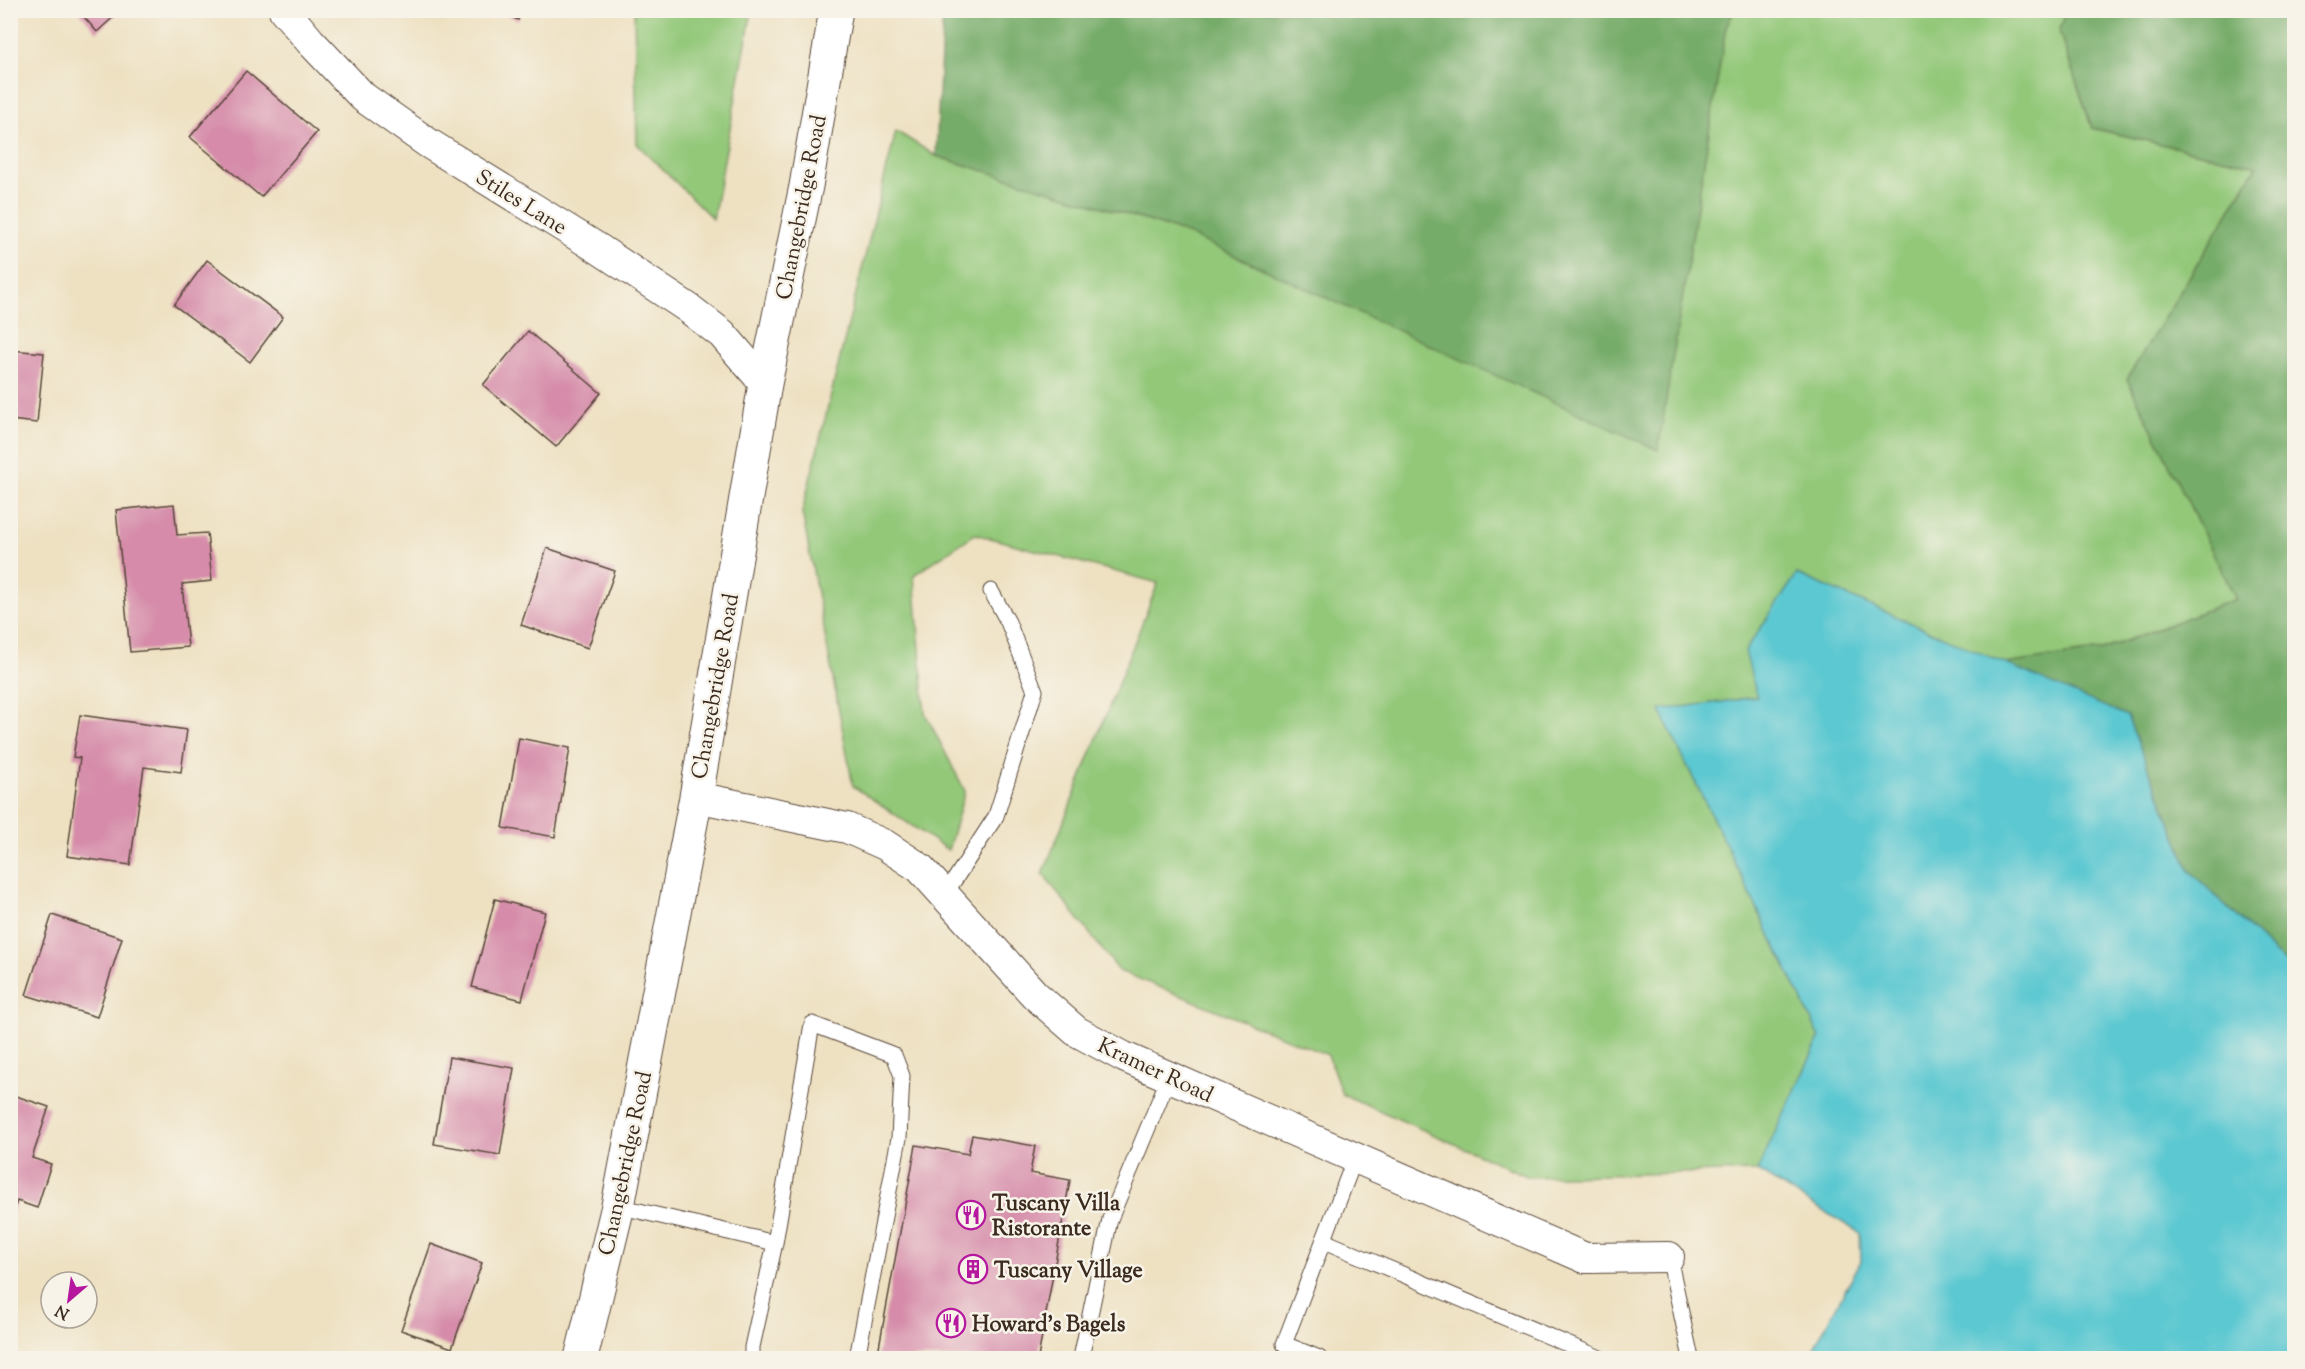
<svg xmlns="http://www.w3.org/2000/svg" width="2305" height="1369" font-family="'Sorts Mill Goudy',serif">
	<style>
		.green { fill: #93c879; stroke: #67794c; stroke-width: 1.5 }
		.forest { fill: #76ac69; stroke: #586b44; stroke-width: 1.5 }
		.water { fill: #5bc8d1; stroke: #4b7978; stroke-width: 1.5 }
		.building { fill: #d58ba9 }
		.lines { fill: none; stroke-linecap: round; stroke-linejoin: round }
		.service-casing { stroke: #564537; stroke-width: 17 }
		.minor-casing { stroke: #564537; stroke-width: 32 }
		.secondary-casing { stroke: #564537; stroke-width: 35 }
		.service { stroke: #fff; stroke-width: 15 }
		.minor { stroke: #fff; stroke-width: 30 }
		.secondary { stroke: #fff; stroke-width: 33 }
		.labels { text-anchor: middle; stroke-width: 5; stroke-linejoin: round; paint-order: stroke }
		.street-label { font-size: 22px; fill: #3b2a1e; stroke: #f7f3e8 }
		.poi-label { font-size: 22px; font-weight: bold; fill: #3b2a1e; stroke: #f7f3e8; text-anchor: start }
	</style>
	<rect width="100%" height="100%" fill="#f7f3e8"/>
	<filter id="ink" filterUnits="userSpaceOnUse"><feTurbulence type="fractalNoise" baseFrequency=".0167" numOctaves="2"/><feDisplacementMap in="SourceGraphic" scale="12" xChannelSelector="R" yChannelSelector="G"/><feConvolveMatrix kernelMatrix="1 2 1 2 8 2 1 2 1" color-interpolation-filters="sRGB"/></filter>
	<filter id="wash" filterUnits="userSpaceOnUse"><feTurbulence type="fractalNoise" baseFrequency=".008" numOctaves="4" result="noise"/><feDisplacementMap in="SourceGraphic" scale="24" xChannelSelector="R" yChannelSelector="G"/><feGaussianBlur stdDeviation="1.35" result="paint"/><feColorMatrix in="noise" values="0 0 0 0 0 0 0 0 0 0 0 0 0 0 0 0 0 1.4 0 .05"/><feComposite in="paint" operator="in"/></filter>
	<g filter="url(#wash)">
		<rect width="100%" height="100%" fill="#eee1c2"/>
		<path class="green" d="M634,11H752L713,219L637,144Z
			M1734,11H2067L2059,31L2092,128L2257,166L2127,379L2236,599L2102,650L2005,664L1797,574L1757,697L1660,710L1820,1037L1757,1171L1529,1177L1342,1094L1328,1055L1119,971L1043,874L1158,583L975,534L914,575L925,713L965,791L948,850L853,786L802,512L896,131L936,156L1181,231L1726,27Z"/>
		<path class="forest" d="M943,11H1734L1726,27L1658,450L1181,231L936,156Z
			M2067,11H2294V971L2190,871L2127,716L2005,664L2102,650L2236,599L2127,379L2257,166L2092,128L2059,31Z"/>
		<path class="water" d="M1797,574L2127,716L2190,871L2294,971V1358H1818L1812,1351L1861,1261L1860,1233L1757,1171L1820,1037L1660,710L1757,697L1745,651Z"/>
		<g id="blocks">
			<path class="building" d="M78,10H121L97,32Z
				M496,10H522L518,20Z
				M246,71L317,132L261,197L190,137Z
				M207,260L283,317L250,362L174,305Z
				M528,331L601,393L556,447L483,385Z
				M10,350L44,353L37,423L10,420Z
				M174,504L177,535L207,533L212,581L182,584L188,647L130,652L116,510Z
				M547,548L615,571L588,648L521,625Z
				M80,715L187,730L181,772L144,767L130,865L67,856L80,758L73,757Z
				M519,738L570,748L555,837L503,828Z
				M495,899L545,912L522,1000L472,987Z
				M52,915L122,938L97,1017L26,995Z
				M449,1057L514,1068L500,1155L434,1144Z
				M10,1094L49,1107L32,1158L51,1164L37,1208L17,1201L11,1219Z
				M972,1135L1035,1146L1030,1173L1070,1180L1038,1358H877L916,1145L968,1154Z
				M431,1244L482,1263L452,1348L401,1330Z"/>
		</g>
	</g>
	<g filter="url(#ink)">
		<use href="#blocks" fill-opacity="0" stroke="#564537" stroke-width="1.5"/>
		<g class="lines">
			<g class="service-casing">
				<path id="service" d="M944,896L996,816L1035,691L1008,622L991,591
					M618,1206L775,1243L812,1024L894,1055L902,1076L899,1138L857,1358
					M1324,1241L1600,1358
					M1669,1257L1691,1358
					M752,1358V1347L775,1243
					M1081,1358L1110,1219L1169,1077
					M1319,1358L1284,1344L1355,1158"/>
			</g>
			<g class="minor-casing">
				<path id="minor" d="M284,10L310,41L363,97L428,143L599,249L688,308L722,334L765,384
					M696,797L847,828L885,845L920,868L1035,995L1076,1031L1124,1057L1585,1258L1669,1257"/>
			</g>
			<g class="secondary-casing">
				<path id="secondary" d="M581,1358L618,1206L696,797L765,384L806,186L836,10"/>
			</g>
			<use href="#service" class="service"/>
			<use href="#minor" class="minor"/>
			<use href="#secondary" class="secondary"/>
		</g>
	</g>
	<defs>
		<g id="restaurant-ring" transform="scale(1.5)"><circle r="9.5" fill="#f7f3e8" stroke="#b5179e" stroke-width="1.5"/><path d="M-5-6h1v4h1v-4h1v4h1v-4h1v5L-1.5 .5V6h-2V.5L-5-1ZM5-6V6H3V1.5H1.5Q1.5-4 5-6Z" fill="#b5179e"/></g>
		<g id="building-ring" transform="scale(1.5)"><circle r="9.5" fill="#f7f3e8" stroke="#b5179e" stroke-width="1.5"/><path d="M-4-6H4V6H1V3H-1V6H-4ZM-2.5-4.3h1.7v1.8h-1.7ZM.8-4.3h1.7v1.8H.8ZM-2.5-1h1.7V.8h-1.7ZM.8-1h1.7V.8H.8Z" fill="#b5179e"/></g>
	</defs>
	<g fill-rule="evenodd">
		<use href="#restaurant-ring" x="971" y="1215"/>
		<use href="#building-ring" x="973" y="1269"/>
		<use href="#restaurant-ring" x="951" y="1323"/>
	</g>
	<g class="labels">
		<g class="street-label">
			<text transform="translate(522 201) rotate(32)" y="8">Stiles Lane</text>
			<text transform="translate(800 207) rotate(-79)" y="8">Changebridge Road</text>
			<text transform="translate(714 686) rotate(-80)" y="8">Changebridge Road</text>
			<text transform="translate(1156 1069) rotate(25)" y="8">Kramer Road</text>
			<text transform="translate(624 1163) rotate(-78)" y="8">Changebridge Road</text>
		</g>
		<g class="poi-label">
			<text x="992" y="1210">Tuscany Villa<tspan x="992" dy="25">Ristorante</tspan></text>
			<text x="994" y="1277">Tuscany Village</text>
			<text x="972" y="1331">Howard's Bagels</text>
		</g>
	</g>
	<rect width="2305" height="1369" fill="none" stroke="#f7f3e8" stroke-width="36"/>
	<g transform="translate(69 1300) rotate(209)"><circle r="28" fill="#f7f3e8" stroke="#aca397" stroke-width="1.5"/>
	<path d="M0-4.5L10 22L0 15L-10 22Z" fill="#b5179e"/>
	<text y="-9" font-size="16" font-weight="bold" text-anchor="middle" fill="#3b2a1e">N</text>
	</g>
</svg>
